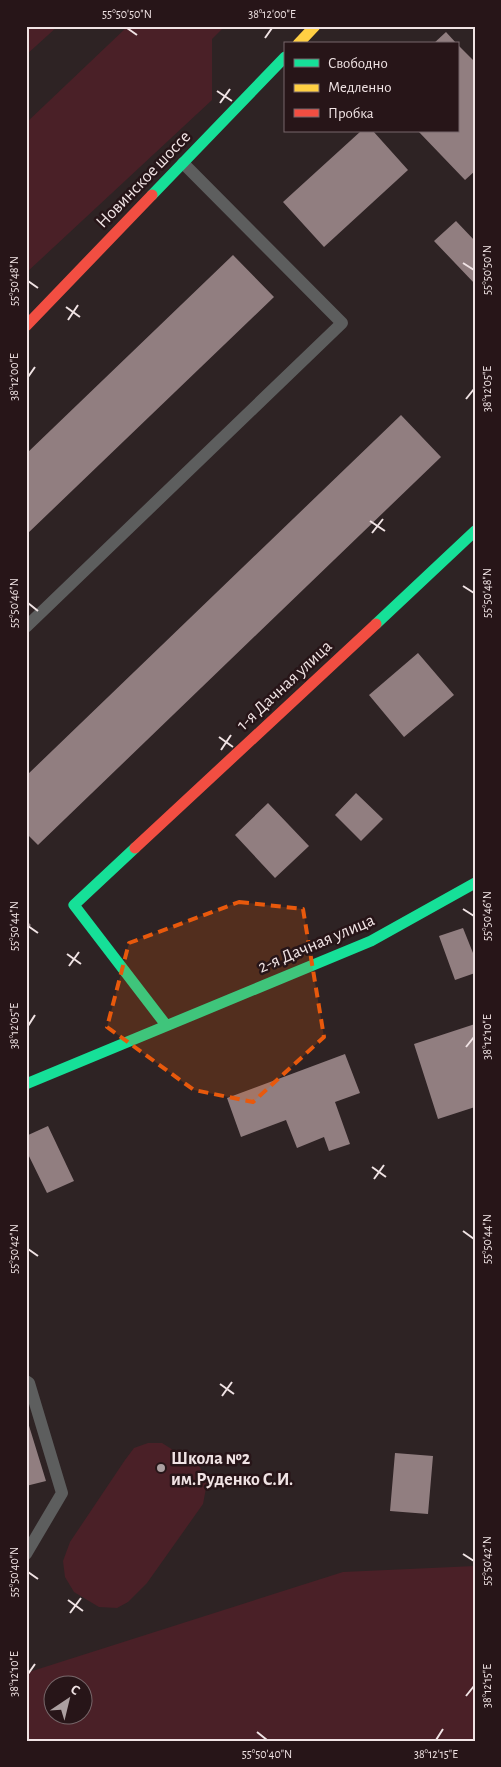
<svg xmlns="http://www.w3.org/2000/svg" width="501" height="1767" font-family="'Alegreya Sans',sans-serif">
	<style>
		.green { fill: #4a2027; fill-rule: evenodd }
		.building { fill: #917e80 }
		.lines { fill: none; stroke-linecap: round; stroke-linejoin: round }
		.lane { stroke: #5d5e5e; stroke-width: 12 }
		.fast { stroke: #16e098; stroke-width: 11 }
		.slow { stroke: #ffcf43; stroke-width: 11 }
		.jam { stroke: #f24e42; stroke-width: 11 }
		.marked { fill: #e8590c; fill-opacity: 0.2; stroke: #e8590c; stroke-width: 4; stroke-dasharray: 10 6; stroke-linejoin: round }
		.ticks { fill: none; stroke: #f0e3e4; stroke-width: 2 }
		.poi-dot { fill: #aca0a1; stroke: #271518; stroke-width: 2 }
		.labels { text-anchor: middle; stroke-width: 5; stroke-linejoin: round; paint-order: stroke }
		.street-label { font-size: 18px; fill: #f0e3e4; stroke: #271518 }
		.poi-label { font-size: 18px; font-weight: bold; fill: #f0e3e4; stroke: #271518; text-anchor: start }
		.neatline { fill: none; stroke: #f0e3e4; stroke-width: 2 }
		.ticks-label { font-size: 12px; text-anchor: middle; fill: #f0e3e4 }
	</style>
	<rect width="100%" height="100%" fill="#2e2324"/>
	<path class="green" d="M26,26H58L26,55Z
		M128,26H225L212,39V100L26,273V123Z
		M148,1443H162L200,1467L207,1483L203,1504L147,1583L128,1602L117,1608L99,1607L74,1592L65,1577L63,1561L70,1542L125,1460L134,1448Z
		M475,1566V1741H26V1673L343,1572ZM52,1684H82V1714H52Z"/>
	<path class="building" d="M446,32L457,44H433Z
		M457,44L475,62V171L465,180L418,131H457Z
		M361,131H373L408,170L324,247L283,202Z
		M456,221L475,241V284L434,241Z
		M233,255L274,297L26,535V454Z
		M401,415L441,457L38,845L26,833V776Z
		M418,653L454,695L404,737L369,695Z
		M356,793L383,819L361,841L335,815Z
		M268,803L309,846L275,878L235,835Z
		M26,920L31,925L26,930Z
		M463,928L475,958V973L455,980L439,936Z
		M475,1024V1107L438,1119L414,1044Z
		M345,1054L360,1093L335,1102L350,1144L329,1151L324,1137L297,1148L286,1120L241,1137L227,1098Z
		M48,1126L74,1181L47,1193L26,1150V1136Z
		M26,1416L46,1481L26,1486Z
		M395,1453L433,1456L428,1514L390,1511Z"/>
	<g class="lines">
		<path class="lane" d="M26,627L342,323L183,163
			M26,1381L29,1383L62,1493L26,1554"/>
		<path class="fast" d="M152,195L285,57
			M376,624L475,531
			M135,848L74,905L166,1025
			M26,1084L371,941L475,883"/>
		<path class="slow" d="M298,44L315,26"/>
		<path class="jam" d="M26,326L152,195
			M135,848L376,624"/>
	</g>
	<path class="marked" d="M239,902L303,909L324,1037L253,1102L194,1090L107,1027L129,943Z"/>
	<path class="ticks" d="M127,28L137,35M265,38L272,28M217,91L232,101M220,103L230,89M463,263L474,270M28,281L38,288M66,307L80,317M68,320L78,305M28,377L35,367M466,399L474,389M370,521L385,531M372,533L383,519M463,586L474,593M28,603L38,611M219,737L233,747M221,750L231,735M463,909L474,916M28,926L38,933M67,954L81,964M69,966L79,952M28,1026L35,1015M466,1047L474,1037M372,1167L386,1177M374,1179L384,1165M463,1231L474,1239M28,1249L38,1256M220,1384L234,1394M222,1396L232,1382M463,1554L474,1561M28,1572L38,1579M68,1600L83,1611M70,1613L81,1598M28,1674L35,1664M466,1696L474,1686M257,1732L267,1740M436,1740L443,1729"/>
	<circle class="poi-dot" cx="161" cy="1468" r="5"/>
	<g class="labels">
		<g class="street-label">
			<text transform="translate(143 179) rotate(-46)" y="6">Новинское шоссе</text>
			<text transform="translate(284 685) rotate(-43)" y="6">1-я Дачная улица</text>
			<text transform="translate(316 943) rotate(-23)" y="6">2-я Дачная улица</text>
		</g>
		<g class="poi-label">
			<text x="171" y="1464">Школа №2<tspan x="171" dy="21">им.Руденко С.И.</tspan></text>
		</g>
	</g>
	<rect width="501" height="1767" fill="none" stroke="#271518" stroke-width="55"/>
	<rect x="284" y="42" width="175" height="90" fill="#271518" stroke="#77676a"/>
	<rect x="294" y="59" width="25" height="8" fill="#16e098" stroke="#77676a"/>
	<text x="328" y="68" font-size="15" fill="#f0e3e4">Свободно</text>
	<rect x="294" y="84" width="25" height="8" fill="#ffcf43" stroke="#77676a"/>
	<text x="328" y="92" font-size="15" fill="#f0e3e4">Медленно</text>
	<rect x="294" y="109" width="25" height="8" fill="#f24e42" stroke="#77676a"/>
	<text x="328" y="118" font-size="15" fill="#f0e3e4">Пробка</text>
	<g transform="translate(68 1700) rotate(35)"><circle r="24" fill="#271518" stroke="#77676a"/>
	<path d="M0-4L9 19L0 12L-9 19Z" fill="#aca0a1"/>
	<text y="-8" font-size="14" font-weight="bold" text-anchor="middle" fill="#f0e3e4">С</text>
	</g>
	<rect x="28" y="28" width="446" height="1712" class="neatline"/>
	<g class="ticks-label">
		<text x="127" y="18">55°50'50"N</text>
		<text x="272" y="18">38°12'00"E</text>
		<text transform="translate(487 270) rotate(-90)" y="4">55°50'50"N</text>
		<text transform="translate(14 281) rotate(-90)" y="4">55°50'48"N</text>
		<text transform="translate(14 377) rotate(-90)" y="4">38°12'00"E</text>
		<text transform="translate(487 389) rotate(-90)" y="4">38°12'05"E</text>
		<text transform="translate(487 593) rotate(-90)" y="4">55°50'48"N</text>
		<text transform="translate(14 603) rotate(-90)" y="4">55°50'46"N</text>
		<text transform="translate(487 916) rotate(-90)" y="4">55°50'46"N</text>
		<text transform="translate(14 926) rotate(-90)" y="4">55°50'44"N</text>
		<text transform="translate(14 1026) rotate(-90)" y="4">38°12'05"E</text>
		<text transform="translate(487 1037) rotate(-90)" y="4">38°12'10"E</text>
		<text transform="translate(487 1239) rotate(-90)" y="4">55°50'44"N</text>
		<text transform="translate(14 1249) rotate(-90)" y="4">55°50'42"N</text>
		<text transform="translate(487 1561) rotate(-90)" y="4">55°50'42"N</text>
		<text transform="translate(14 1572) rotate(-90)" y="4">55°50'40"N</text>
		<text transform="translate(14 1674) rotate(-90)" y="4">38°12'10"E</text>
		<text transform="translate(487 1686) rotate(-90)" y="4">38°12'15"E</text>
		<text x="267" y="1758">55°50'40"N</text>
		<text x="436" y="1758">38°12'15"E</text>
	</g>
</svg>
